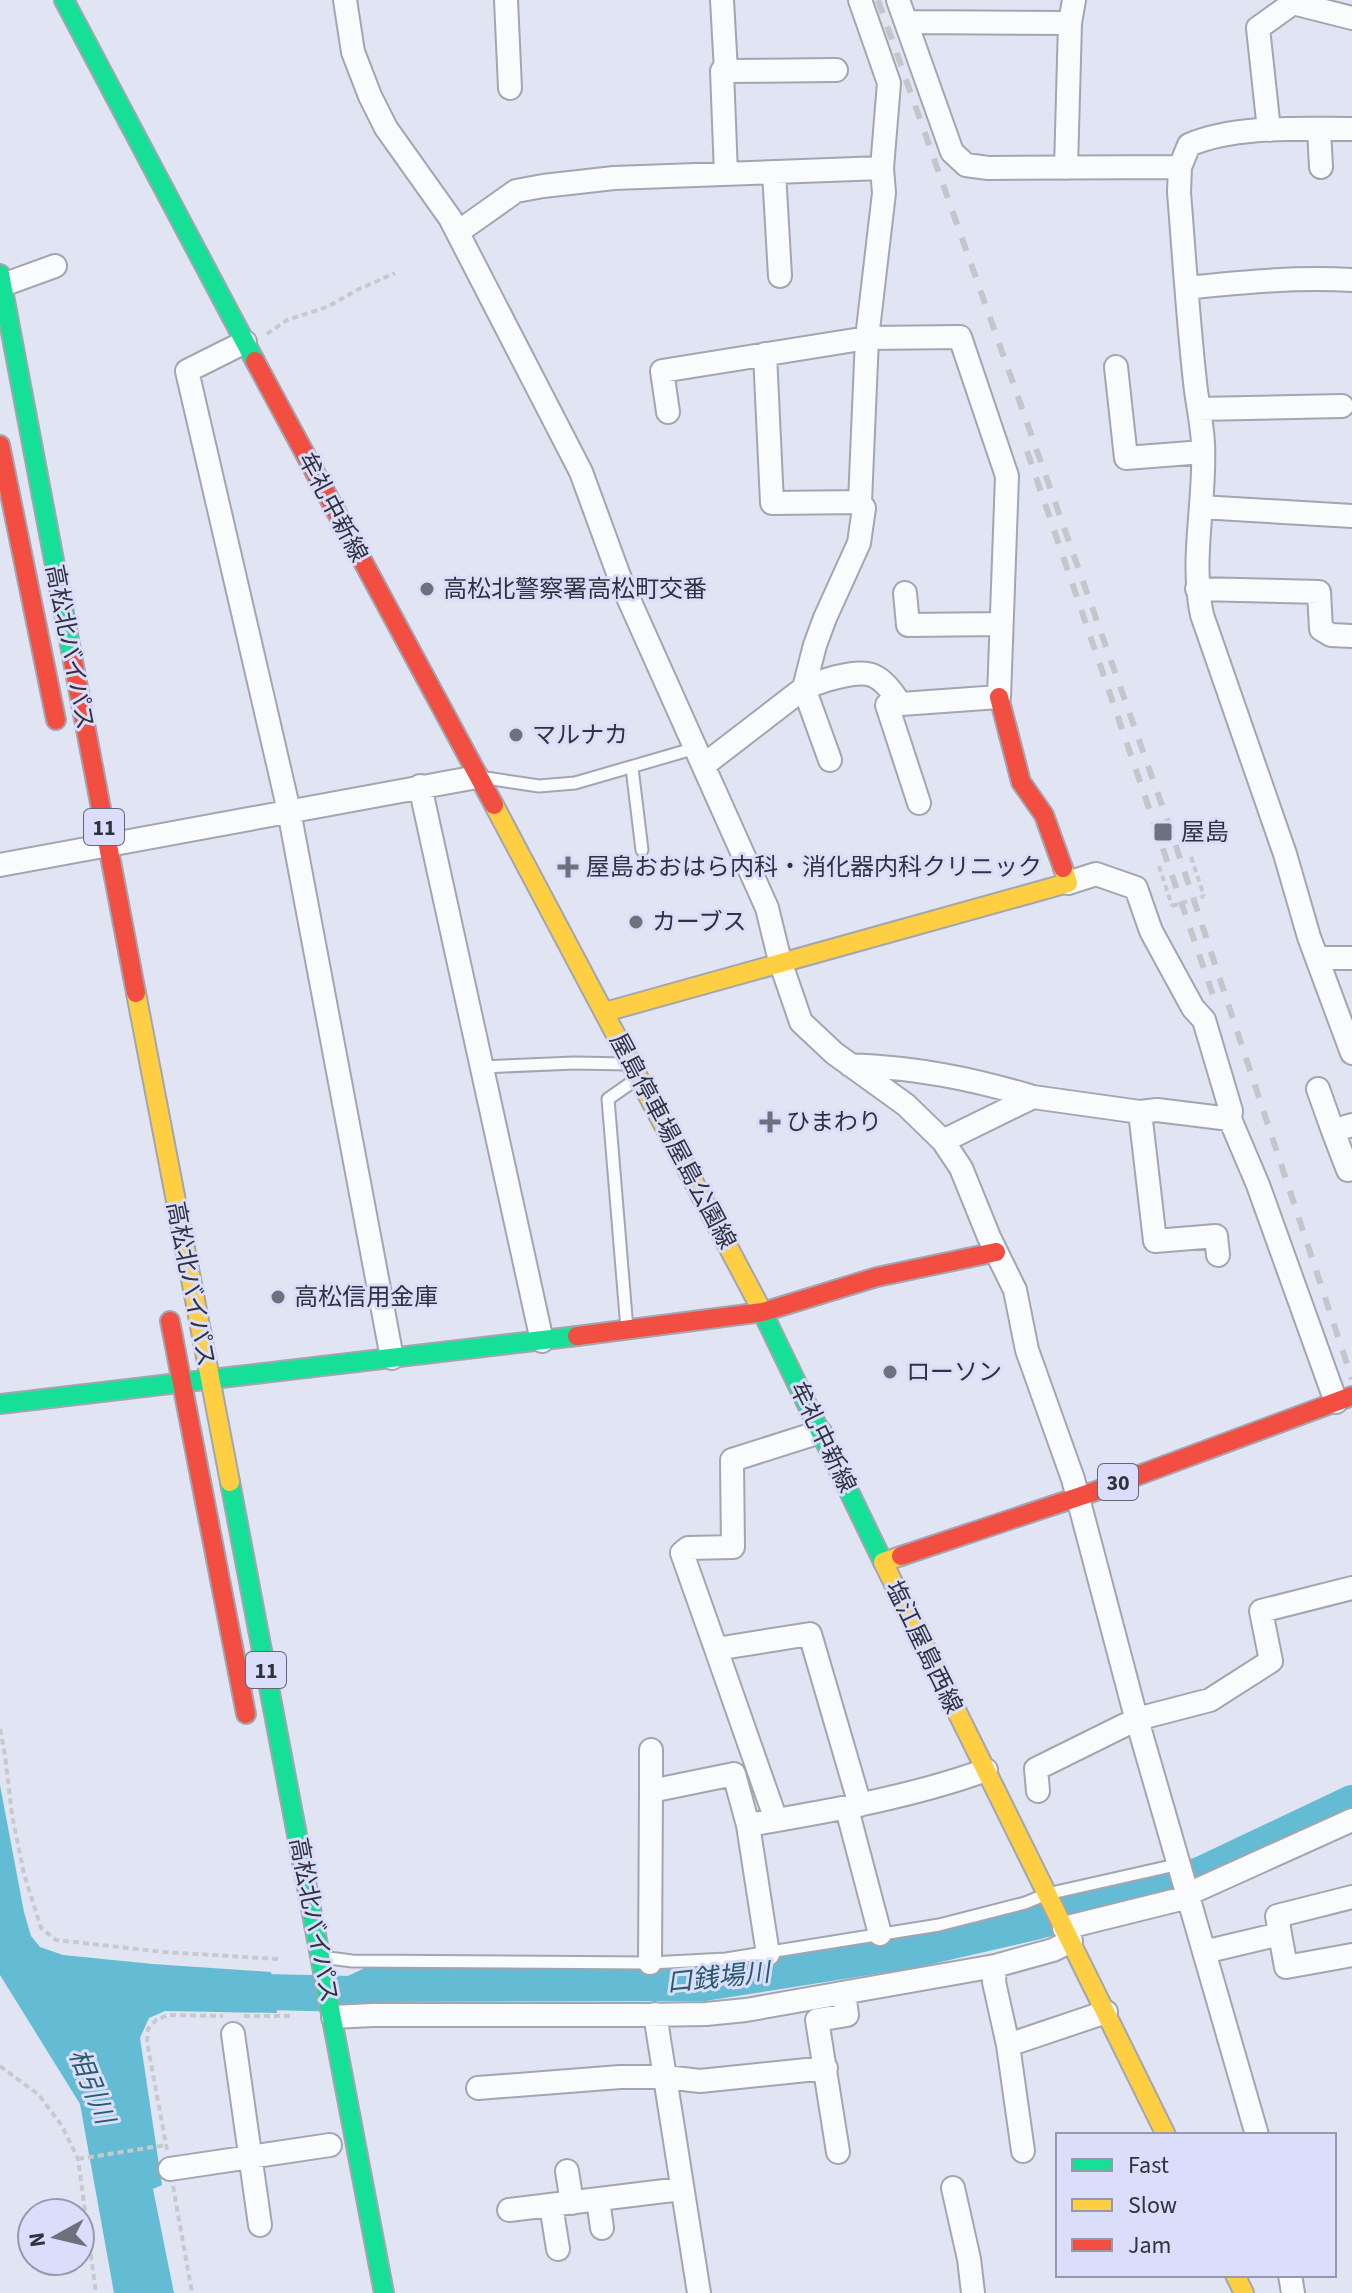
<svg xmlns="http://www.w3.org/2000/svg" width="1352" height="2293" font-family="'Source Sans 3','Noto Sans JP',sans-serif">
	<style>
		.water { fill: #64bcd4 }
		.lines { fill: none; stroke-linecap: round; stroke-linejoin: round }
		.river { stroke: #64bcd4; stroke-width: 36 }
		.lane-casing { stroke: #a3a5b0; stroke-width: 15 }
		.street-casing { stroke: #a3a5b0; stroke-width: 26 }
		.fast-casing { stroke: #a3a5b0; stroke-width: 22 }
		.slow-casing { stroke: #a3a5b0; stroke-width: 22 }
		.jam-casing { stroke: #a3a5b0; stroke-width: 22 }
		.path { stroke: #c8c9ce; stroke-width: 4; stroke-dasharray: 6 4; stroke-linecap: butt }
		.lane { stroke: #fafbfd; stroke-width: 11 }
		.street { stroke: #fafbfd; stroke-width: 22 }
		.fast { stroke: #16e098; stroke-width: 18 }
		.slow { stroke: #ffcf43; stroke-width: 18 }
		.jam { stroke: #f24e42; stroke-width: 18 }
		.rail { stroke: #c5c6ca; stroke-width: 6; stroke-dasharray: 14 14; stroke-linecap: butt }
		.path-bridge { stroke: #c8c9ce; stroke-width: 4; stroke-dasharray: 6 4; stroke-linecap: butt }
		.poi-dot { fill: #6e707d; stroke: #dadefa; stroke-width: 3 }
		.labels { text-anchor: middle; stroke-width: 6; stroke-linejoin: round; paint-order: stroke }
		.shield { fill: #dadefa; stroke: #636676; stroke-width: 2 }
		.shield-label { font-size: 22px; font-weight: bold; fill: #30323d }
		.street-label { font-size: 24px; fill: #30323d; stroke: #dadefa }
		.poi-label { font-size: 24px; fill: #30323d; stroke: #dadefa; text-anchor: start }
		.water-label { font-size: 26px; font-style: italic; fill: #2b5c69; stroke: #dadefa }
	</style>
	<rect width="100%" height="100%" fill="#e1e4f3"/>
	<path class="water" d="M0,1785L24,1912L31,1936L40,1947L63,1955L153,1964L271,1972L277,2013L165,2011L149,2018L140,2038L162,2185L153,2189L174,2293H114L80,2104L0,1975Z"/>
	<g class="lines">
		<path class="river" d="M225,1991L352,1994L373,1984L704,1983L913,1950L1030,1923L1163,1888L1202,1874L1352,1803"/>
		<g class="lane-casing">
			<path id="lane" d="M632,768L642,850
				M486,778L539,786L575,783L696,748
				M482,1067L574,1063L629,1064
				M627,1329L608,1099L638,1078
				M329,1958L352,1961L650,1963L726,1959L939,1925L1025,1903L1047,1894L1180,1864"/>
		</g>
		<g class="street-casing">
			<path id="street" d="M345,0L353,52L370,96L386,128L450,218L581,472L622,584L767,908L780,961L801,1022L834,1053L906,1105L943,1141L961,1168L989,1237L1015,1290L1027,1350L1073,1479L1133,1706L1257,2135
				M506,0L510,88
				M722,0L726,71
				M898,0L952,152L966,165L988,168L1180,167
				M1293,0V3L1352,18
				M907,22L1070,23
				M1319,129L1321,167
				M1352,129C1302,129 1235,125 1189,145L1180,167L1179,192C1184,255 1188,319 1195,382C1197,402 1202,423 1203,443C1206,501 1190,558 1202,615L1285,854L1309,937L1352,1053
				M1269,130L1258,28L1293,3
				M1066,168L1070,23L1074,0
				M774,172L780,276
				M726,174L722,71L836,70
				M458,232L516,191L543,186L614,178L882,168
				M0,286L55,266
				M1187,288C1242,282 1297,277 1352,280
				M245,342L187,371L289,811L392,1358
				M765,354L772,503L860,502L867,338L884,193L882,168L889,83L860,0
				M1116,367L1126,458L1203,452
				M1199,409L1342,406
				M668,412L662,371L867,338L960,337L1007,476L999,697L887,705L919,803
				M1201,507L1352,516
				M1197,589L1319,592L1321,629L1331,635L1352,636
				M905,593L908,625L1001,624
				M830,760L804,688L815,645L825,618L859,543L864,508L860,502
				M704,765L804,688C819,682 858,668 874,676C885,681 894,694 900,704
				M420,786L542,1341
				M0,865L477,777
				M1068,883L1096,874L1136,888L1151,931L1193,1008L1204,1020L1231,1111L1230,1119L1258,1185L1336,1402
				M1317,958H1352
				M850,1065C917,1068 970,1078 1033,1097
				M1318,1089L1333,1131
				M1140,1112L1157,1110L1230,1119
				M943,1141L1033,1097L1140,1112L1155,1241L1216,1236L1218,1255
				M1348,1170L1333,1131L1352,1125
				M716,1649L682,1553L688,1548L733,1547L732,1460L820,1432
				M651,1791V1750
				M1038,1791L1036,1769L1137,1719L1210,1700L1271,1661L1261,1611L1352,1588
				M847,1809L880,1934
				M776,1820L716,1649L810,1634L860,1805
				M748,1825L768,1954
				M1188,1894L1352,1820
				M1064,1928L1189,1897
				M1280,1934L1286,1967L1352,1955
				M1204,1952L1280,1934L1277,1916L1352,1897
				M650,1963L651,1791L734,1774L748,1825C828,1811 909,1798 986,1770
				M995,1966L994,1982L1008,2045
				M655,2014L699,2293
				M333,2017L373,2015H643L706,2014L746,2010L995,1966L1053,1950L1071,1941
				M233,2034L260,2225
				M478,2088L620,2077H666L700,2081L826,2068
				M1023,2151L1008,2045L1106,2012
				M838,2152L817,2020L847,2015L844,1993
				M170,2169L330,2145
				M567,2171L572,2203
				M953,2188L969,2259L973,2293
				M598,2200L602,2228
				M551,2205L558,2249
				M509,2210L681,2189
				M1290,2275L1293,2293"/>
		</g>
		<g class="fast-casing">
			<path id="fast" d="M64,0L255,361
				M0,274L73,661
				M760,1307L883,1562
				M0,1404L577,1336
				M230,1482L384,2293"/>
		</g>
		<g class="slow-casing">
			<path id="slow" d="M494,805L760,1307
				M136,993L230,1482
				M605,1012L1068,883L1063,868
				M901,1556L883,1562L1166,2135
				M1235,2275L1244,2293"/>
		</g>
		<g class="jam-casing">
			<path id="jam" d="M255,361L494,805
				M0,445L56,720
				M73,661L136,993
				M999,697L1021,782L1044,815L1063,868
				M170,1321L246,1714
				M577,1336L763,1312L877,1277L996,1252
				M901,1556L1096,1491L1352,1396"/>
		</g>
		<path class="path" d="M267,334L287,320L327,307L357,290L395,273
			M1191,857L1204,896
			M1159,866L1172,906
			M0,1729L5,1755L12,1815L24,1874L41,1928L56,1940L164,1952L278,1959
			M244,2016H290
			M0,2066L39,2095L62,2126L78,2159L96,2293
			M167,2150L147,2042L148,2029L156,2020L168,2015L223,2016
			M78,2159L166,2145
			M173,2186L192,2293"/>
		<use href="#lane" class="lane"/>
		<use href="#street" class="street"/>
		<use href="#fast" class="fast"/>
		<use href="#slow" class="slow"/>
		<use href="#jam" class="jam"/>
		<path class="rail" d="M878,0L1170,828L1352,1379
			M1027,451L1216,1004"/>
		<path class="path-bridge" d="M1172,906L1204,896"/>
	</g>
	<g class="poi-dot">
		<circle cx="427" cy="589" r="8"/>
		<circle cx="516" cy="735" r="8"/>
		<rect x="1153" y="822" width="20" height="20" rx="4"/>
		<path d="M564 855h8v8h8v8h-8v8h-8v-8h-8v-8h8z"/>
		<circle cx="636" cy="922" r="8"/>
		<path d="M766 1110h8v8h8v8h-8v8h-8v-8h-8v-8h8z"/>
		<circle cx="278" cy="1297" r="8"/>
		<circle cx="890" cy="1372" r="8"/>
	</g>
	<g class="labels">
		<g class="shield">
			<rect x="84" y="809" width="40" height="36" rx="6"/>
			<rect x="1098" y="1464" width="40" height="36" rx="6"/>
			<rect x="246" y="1652" width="40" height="36" rx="6"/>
		</g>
		<g class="shield-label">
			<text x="104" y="835">11</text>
			<text x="1118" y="1490">30</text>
			<text x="266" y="1678">11</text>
		</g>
		<g class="street-label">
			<text transform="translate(333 507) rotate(62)" y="8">牟礼中新線</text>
			<text transform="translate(70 647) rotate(79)" y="8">高松北バイパス</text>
			<text transform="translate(673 1141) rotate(62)" y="8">屋島停車場屋島公園線</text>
			<text transform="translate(191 1284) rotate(79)" y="8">高松北バイパス</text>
			<text transform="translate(823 1437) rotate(64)" y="8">牟礼中新線</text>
			<text transform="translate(924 1647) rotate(64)" y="8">塩江屋島西線</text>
			<text transform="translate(314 1920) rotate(79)" y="8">高松北バイパス</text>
		</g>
		<g class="poi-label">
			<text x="443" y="597">高松北警察署高松町交番</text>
			<text x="532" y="743">マルナカ</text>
			<text x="1181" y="840">屋島</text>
			<text x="586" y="875">屋島おおはら内科・消化器内科クリニック</text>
			<text x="652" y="930">カーブス</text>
			<text x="786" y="1130">ひまわり</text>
			<text x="294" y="1305">高松信用金庫</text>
			<text x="906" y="1380">ローソン</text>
		</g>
		<g class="water-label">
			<text transform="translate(718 1977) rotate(-6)" y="9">口銭場川</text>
			<text transform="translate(92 2086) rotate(68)" y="9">相引川</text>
		</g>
	</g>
	<rect x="1056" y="2133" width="280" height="144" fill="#dadefa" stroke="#9699ae" stroke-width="2"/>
	<rect x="1072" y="2159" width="40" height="12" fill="#16e098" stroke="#9699ae" stroke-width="2"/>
	<text x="1128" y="2173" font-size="24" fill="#30323d">Fast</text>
	<rect x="1072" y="2199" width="40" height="12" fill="#ffcf43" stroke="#9699ae" stroke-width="2"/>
	<text x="1128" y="2213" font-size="24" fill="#30323d">Slow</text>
	<rect x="1072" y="2239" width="40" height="12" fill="#f24e42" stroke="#9699ae" stroke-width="2"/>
	<text x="1128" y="2253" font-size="24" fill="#30323d">Jam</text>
	<g transform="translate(56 2237) rotate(262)"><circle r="38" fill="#dadefa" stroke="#9699ae" stroke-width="2"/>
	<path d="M0-6L14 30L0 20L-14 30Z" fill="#6e707d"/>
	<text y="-12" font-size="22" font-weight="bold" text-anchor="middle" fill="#30323d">N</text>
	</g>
</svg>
